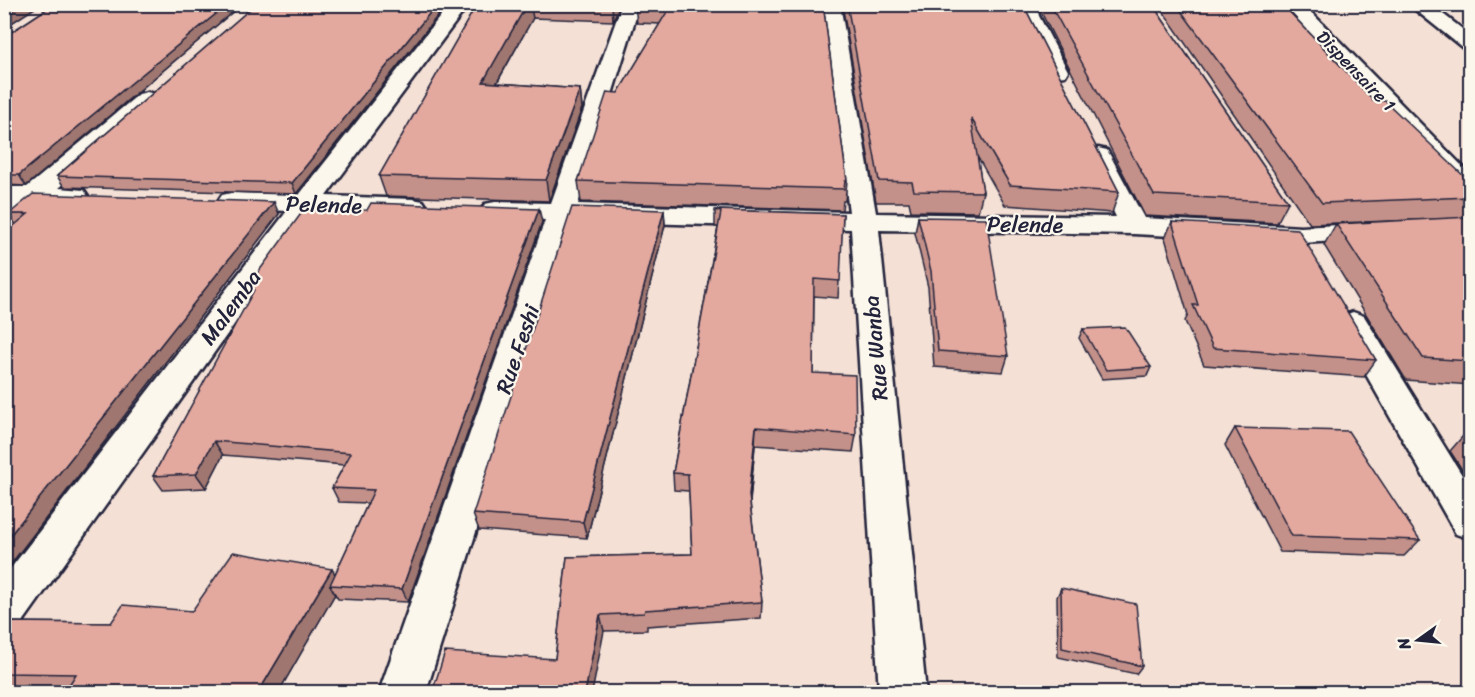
<svg xmlns="http://www.w3.org/2000/svg" width="1475" height="697" font-family="Sriracha,sans-serif">
	<style>
		.lines { fill: none; stroke-linecap: round; stroke-linejoin: round }
		.minor-casing { stroke: #22223b; stroke-width: 5 }
		.highway-casing { stroke: #22223b; stroke-width: 5 }
		.minor { fill: #fbf7ec; fill-rule: evenodd }
		.highway { fill: #fbf7ec; fill-rule: evenodd }
		.wall { fill: #c39189; stroke: #22223b; stroke-width: 1.5 }
		.shaded-wall { fill: #9f766f; stroke: #22223b; stroke-width: 1.5 }
		.building { fill: #e3a99f; stroke: #22223b; stroke-width: 1.5 }
		.labels { text-anchor: middle; stroke-width: 4.5; stroke-linejoin: round; paint-order: stroke }
		.far-street-label { font-size: 18px; fill: #22223b; stroke: #fbf7ec }
		.street-label { font-size: 22px; fill: #22223b; stroke: #fbf7ec }
	</style>
	<rect width="100%" height="100%" fill="#f4e0d5"/>
	<filter id="ink" filterUnits="userSpaceOnUse"><feTurbulence type="fractalNoise" baseFrequency=".0167" numOctaves="2"/><feDisplacementMap in="SourceGraphic" scale="12" xChannelSelector="R" yChannelSelector="G"/><feConvolveMatrix kernelMatrix="1 2 1 2 8 2 1 2 1" color-interpolation-filters="sRGB"/></filter>
	<g filter="url(#ink)">
		<g class="lines">
			<g class="minor-casing">
				<path id="minor" d="M450,4H469L326,196L413,199L423,201L427,207L423,213L413,215L314,212L20,626L4,632V577L287,211L222,207L218,201L222,195L231,193L299,195Z
					M622,4H640L578,204L849,212L822,4H840L876,213L1116,217L1086,155L1089,150L1098,148L1107,150L1110,155L1144,218L1301,227L1376,223L1386,225L1390,231L1386,237L1376,239L1301,243L1134,234L879,230L926,692H879L851,229L573,221L426,692H379L545,220L485,216L481,210L485,204L495,202L551,203Z
					M1018,4H1036L1039,16L1068,71L1065,76L1057,77L1049,76L1046,71L1019,16Z
					M1283,4H1303L1470,174V197L1461,195Z
					M147,92L155,94L158,99L155,104L59,188L84,190L88,196L84,202L75,204L41,203L14,227L4,229V207L9,203H4V187H27L139,94Z
					M1353,312L1364,316L1470,488V539L1456,534L1337,323L1342,316Z"/>
			</g>
			<g class="highway-casing">
				<path id="highway" d="M1408,4H1430L1470,35V50L1463,48Z"/>
			</g>
			<use href="#minor" class="minor"/>
			<use href="#highway" class="highway"/>
		</g>
		<path class="wall" d="M54,4H242L26,186L4,185V37Z
			M256,4H447L296,194L64,187L57,176Z
			M477,4H620L613,21L533,18L497,83L580,89L582,108L549,201L386,196L379,176Z
			M823,4L847,181L845,201H843L842,210L581,202L578,181L618,93L660,24L637,23L635,5Z
			M842,4H1023L1119,192L1112,213L1005,205L977,156L983,192L978,212L911,211L909,202H876Z
			M1037,4H1152L1288,202L1277,223L1145,216Z
			M1158,4H1282L1374,101L1470,182V385L1406,380L1324,245L1336,224L1443,219L1310,224Z
			M664,210L665,225L587,538L479,530L473,514Z
			M715,210L843,214L838,298L814,296L813,373L856,435L853,452L755,445L750,502L762,602L761,618L647,626V630L604,631L555,659L567,557L692,554L689,491L674,490L673,473L718,227H715Z
			M9,214H279L4,573V234L16,225Z
			M918,217L1008,356L1003,372L934,367L928,287L915,233Z
			M542,222L408,602L338,599L335,594L278,693H64L67,687L4,686V622L111,623L192,611L335,574L368,503L339,502L332,488L344,465L223,455L206,488L163,490L153,476L252,295L248,286Z
			M1172,222L1376,360L1364,377L1204,365L1185,321L1188,315L1165,238Z
			M1083,329L1151,367L1147,376L1102,379L1079,338Z
			M1235,428L1420,540L1404,556L1280,552L1225,445Z
			M1469,429H1470V482L1450,451Z
			M1061,588L1142,666L1136,674L1058,657L1057,597Z"/>
		<path class="shaded-wall" d="M22,4H41L4,28V15Z
			M228,4H242L26,186L19,175Z
			M437,4H447L296,194L292,183Z
			M527,4H530L533,18L487,100L483,82Z
			M612,4H620L613,21Z
			M580,89L582,108L549,201L546,180Z
			M274,202L279,214L4,573V543Z
			M539,209L542,222L408,602L402,589Z
			M664,210L665,225L587,538L583,522Z
			M756,427L755,445L749,512V495Z
			M214,441L223,455L206,488L196,474Z
			M332,569L341,584L330,585L335,594L278,693H258Z
			M600,615L604,631L592,693H585Z
			M139,686L146,693H135Z"/>
		<path class="building" d="M4,4H22L4,15Z
			M54,4H228L19,175H4V37Z
			M256,4H437L292,183L57,176Z
			M477,4H527L483,82L580,89L546,180L379,176Z
			M635,4H823L847,181H845L844,189L578,181L607,92L618,93L670,7L635,5Z
			M847,4H1023L1119,192L1010,185L971,118L983,192L914,191L912,182L879,181Z
			M1050,4H1152L1288,202L1154,195Z
			M1176,4H1282L1374,101H1385L1470,182V197L1322,203Z
			M33,194L274,202L4,543V234L28,214H9Z
			M371,203L539,209L402,589L330,585L374,490L332,488L351,453L214,441L196,474L153,476L254,290L248,286L303,211L367,210Z
			M572,207L664,210L583,522L473,514Z
			M715,210L843,214L840,281L814,279L813,373L855,375L856,435L756,427L749,495L762,602L645,610L644,613L600,615L585,693H432L445,652L555,659L567,557L692,554L688,474L673,473L721,212Z
			M918,217L986,218L1008,356L938,351L931,271Z
			M1470,217V361L1423,358L1336,224Z
			M1172,222L1298,229L1376,360L1213,348L1193,305H1198Z
			M1125,327L1151,367L1106,370L1083,329Z
			M1235,428L1348,431L1420,540L1292,536Z
			M233,552L332,569L258,693H172L139,686L135,693H64L76,674L4,673V622L111,623L123,605L192,611Z
			M1061,588L1136,604L1142,666L1062,648Z"/>
	</g>
	<g class="labels">
		<g class="far-street-label">
			<text transform="translate(1356 71) rotate(46)" y="6">Dispensaire 1</text>
		</g>
		<g class="street-label">
			<text transform="translate(324 204) rotate(2)" y="8">Pelende</text>
			<text transform="translate(1025 224) rotate(1)" y="8">Pelende</text>
			<text transform="translate(230 307) rotate(-54)" y="8">Malemba</text>
			<text transform="translate(875 348) rotate(-95)" y="8">Rue Wanba</text>
			<text transform="translate(517 349) rotate(-71)" y="8">Rue Feshi</text>
		</g>
	</g>
	<rect width="1475" height="697" fill="none" stroke="#fbf7ec" stroke-width="24"/>
	<rect x="12" y="12" width="1451" height="673" fill="none" stroke="#22223b" stroke-width="2" filter="url(#ink)"/>
	<g transform="translate(1418 640) rotate(255)" stroke="#fbf7ec" stroke-width="4.5" paint-order="stroke">
	<path d="M0-4.5L10 22L0 15L-10 22Z" fill="#22223b"/>
	<text y="-9" font-size="16" font-weight="bold" text-anchor="middle" fill="#22223b">N</text>
	</g>
</svg>
